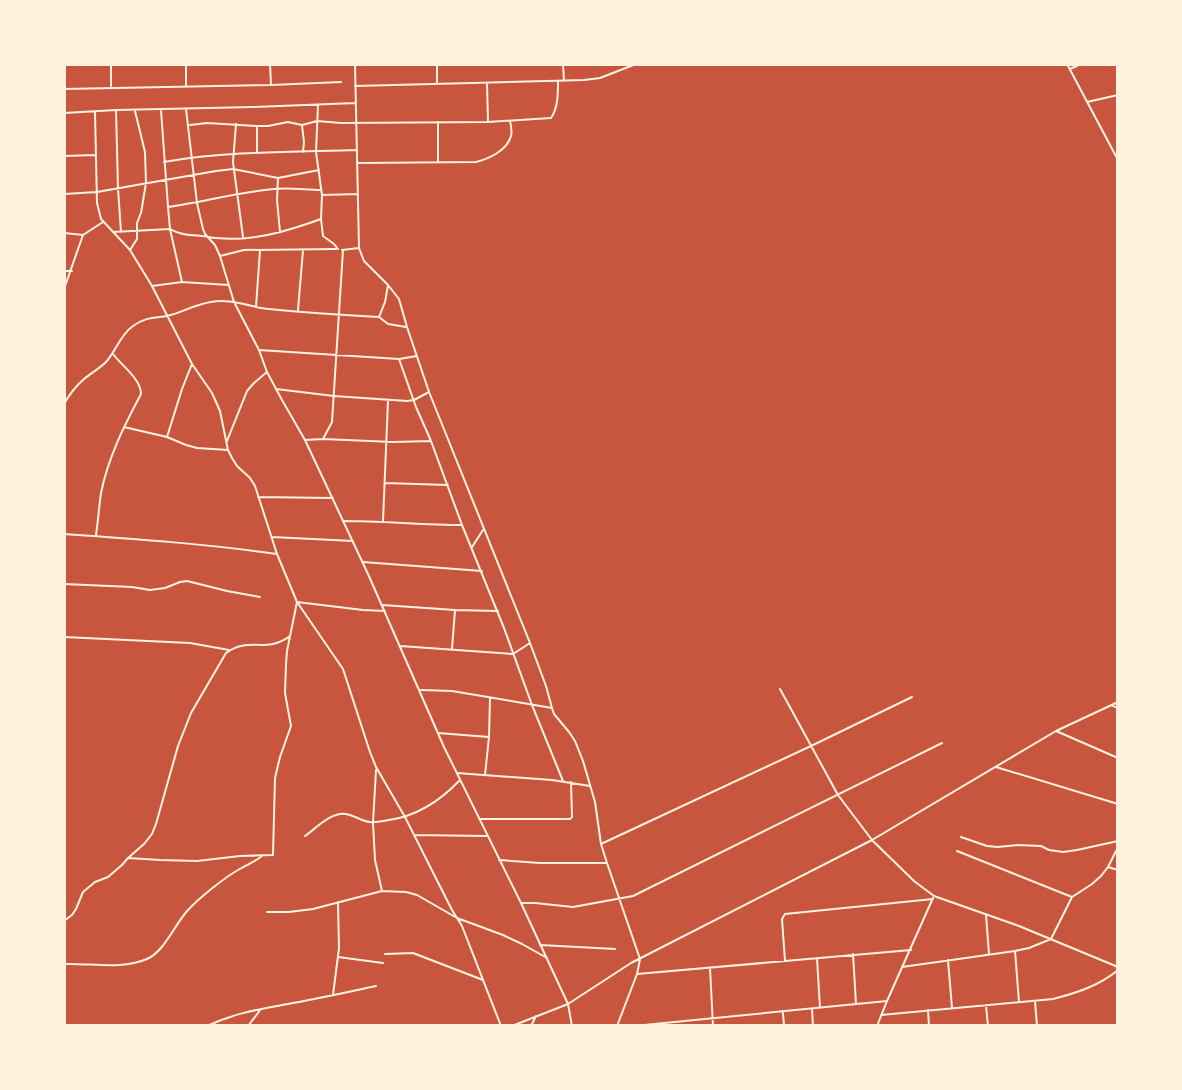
<svg xmlns="http://www.w3.org/2000/svg" width="1182" height="1090" font-family="Commissioner,sans-serif">
	<style>
		.lines { fill: none; stroke-linecap: round; stroke-linejoin: round }
		.minor { stroke: #fff3e0; stroke-width: 2 }
	</style>
	<rect width="100%" height="100%" fill="#c8553d"/>
	<g class="lines">
		<path class="minor" d="M111,64V86
			M270,64L271,85
			M355,64L359,248L364,261L388,285L399,299L407,327L429,392L530,643L546,686L552,708L554,714L569,732L575,741L583,761L595,802L601,844L607,863L640,959L637,974L617,1026
			M437,64V83
			M563,64L564,81
			M1067,64L1118,160
			M1070,69L1081,64
			M487,83L488,122
			M186,86V64
			M355,86L584,80L600,78L636,64
			M64,89L271,85L341,82
			M1087,102L1118,95
			M318,105L316,152L322,195L321,219L323,236L334,244L338,249
			M186,109L197,203L203,229L205,234L215,245L220,256L234,302L259,350L267,372L282,400L305,440L368,574L444,747L521,903L568,1004L572,1026
			M116,110L118,188L121,232
			M161,110L168,207L170,229L182,282
			M95,112L97,203L101,219L130,250L152,286L192,364L212,393L220,411L228,450L232,458L237,466L250,478L255,486L277,554L297,602L343,669L370,752L376,767L405,817L452,910L462,926L501,1026
			M64,113L116,110L254,107L355,103
			M438,122V163
			M236,124L233,162L243,237
			M190,125L207,123L257,126H268L288,122L302,125L317,121L341,123L488,122L551,118C558,108 558,94 558,81
			M302,125L304,142L303,152
			M257,153V126
			M64,156L95,155
			M164,162C227,151 293,152 357,150
			M358,163L476,162C488,159 507,151 511,136C512,132 511,125 510,121
			M278,178L277,200L280,232
			M64,194L97,192L216,171L233,169L278,178L319,170
			M322,195L358,194
			M168,207C203,202 238,192 274,189C290,187 306,190 321,190
			M113,232L170,229C180,235 191,235 202,236C207,236 211,238 216,238C252,242 288,231 321,219
			M64,233L83,235L103,222
			M130,250L137,239V223L141,213L146,183L145,152L135,111
			M342,250L359,248
			M220,256L244,250L336,249
			M64,271H72
			M152,286L182,282L229,285
			M64,289L83,235
			M256,307L260,250
			M298,310L303,250
			M379,317L385,302L388,285
			M259,350L399,359L417,356
			M399,359L416,407L431,441L462,525L504,628L532,705L563,781
			M276,389L334,396L407,401L414,400L429,392
			M64,404C69,395 76,386 84,379C91,373 99,369 106,362C116,351 120,335 133,326C146,317 153,318 167,316C182,313 195,304 211,302C231,298 249,307 269,309C306,313 342,315 379,317L388,324L406,327
			M124,427L167,437L186,445L197,448L228,450
			M167,437L182,389L192,364
			M323,439L332,422L343,250
			M305,440L323,439L393,442L431,441
			M227,441L247,391L254,383L267,372
			M385,483L448,485
			M258,497L333,498
			M344,521C383,521 423,525 462,525
			M383,521L388,401
			M64,534C136,539 207,544 277,554
			M96,535C98,522 99,507 101,493C108,458 124,426 141,394C141,379 122,366 113,354
			M272,537L353,541
			M472,547L483,530
			M363,562L482,571
			M64,584L132,587L150,590L165,588L180,582L187,581L227,591L260,597
			M382,605L455,610L498,611
			M64,637L190,643L229,650
			M400,646L513,654L530,643
			M452,649L455,610
			M780,689L838,795L872,840L914,881L934,896L1019,926L1118,967
			M421,690L452,691L552,708
			M1111,705L1118,708
			M1056,731L1118,758
			M438,733L489,737
			M996,767L1118,804
			M376,770L373,823L375,860L382,891
			M457,773L552,780L590,786
			M485,775L489,737L490,698
			M479,819H570L572,817L571,782
			M414,835L486,836
			M305,836C315,829 327,816 340,814C351,812 359,821 370,822C376,823 383,821 389,820C418,816 440,801 460,780
			M961,837L987,846L998,847L1018,845L1041,846L1049,850L1063,852L1077,850L1118,841
			M601,844L811,746L912,697
			M957,851L1072,897
			M128,858L160,860L197,861L240,856L273,855L275,778L280,757L291,726L285,693L286,664L287,651L297,602L363,610L385,611
			M499,860L540,863H607
			M1108,867L1118,870
			M521,903H535L573,907L633,896L942,743
			M267,912H289L313,909L382,891L406,892L417,895L457,918L503,935L522,944L547,958
			M986,915L989,954
			M64,921L72,915L76,909L83,892L95,882L108,877L122,865L128,858L144,844L152,834L156,824L178,746L191,713L226,653C249,636 266,654 290,636
			M540,945L615,949
			M1015,951L1019,1002
			M385,954L413,953L483,980
			M853,954L856,1004
			M338,957L383,963
			M817,958L820,1008
			M948,960L952,1008
			M785,961L782,919L785,914L933,899
			M64,964C92,963 121,970 147,959C164,952 175,924 188,910C199,898 224,878 238,870C246,865 255,862 262,856
			M902,967L1015,951L1029,948L1051,939L1072,897L1092,884L1101,876L1108,867L1118,847
			M710,968L713,1026
			M637,974L911,950
			M333,995L339,948L338,902
			M1035,1001L1037,1026
			M986,1005L988,1026
			M812,1009L813,1026
			M928,1010L929,1026
			M783,1013L784,1026
			M881,1015L1053,999C1076,993 1099,986 1118,970
			M207,1026C237,1012 262,1009 293,1003C321,998 348,992 376,986
			M248,1026L261,1009
			M512,1026L568,1004L631,963L872,840L1056,731L1118,702
			M531,1026L536,1016
			M634,1026L887,1001
			M877,1026L887,1001L933,898"/>
	</g>
	<rect width="1182" height="1090" fill="none" stroke="#fff3e0" stroke-width="132"/>
</svg>
